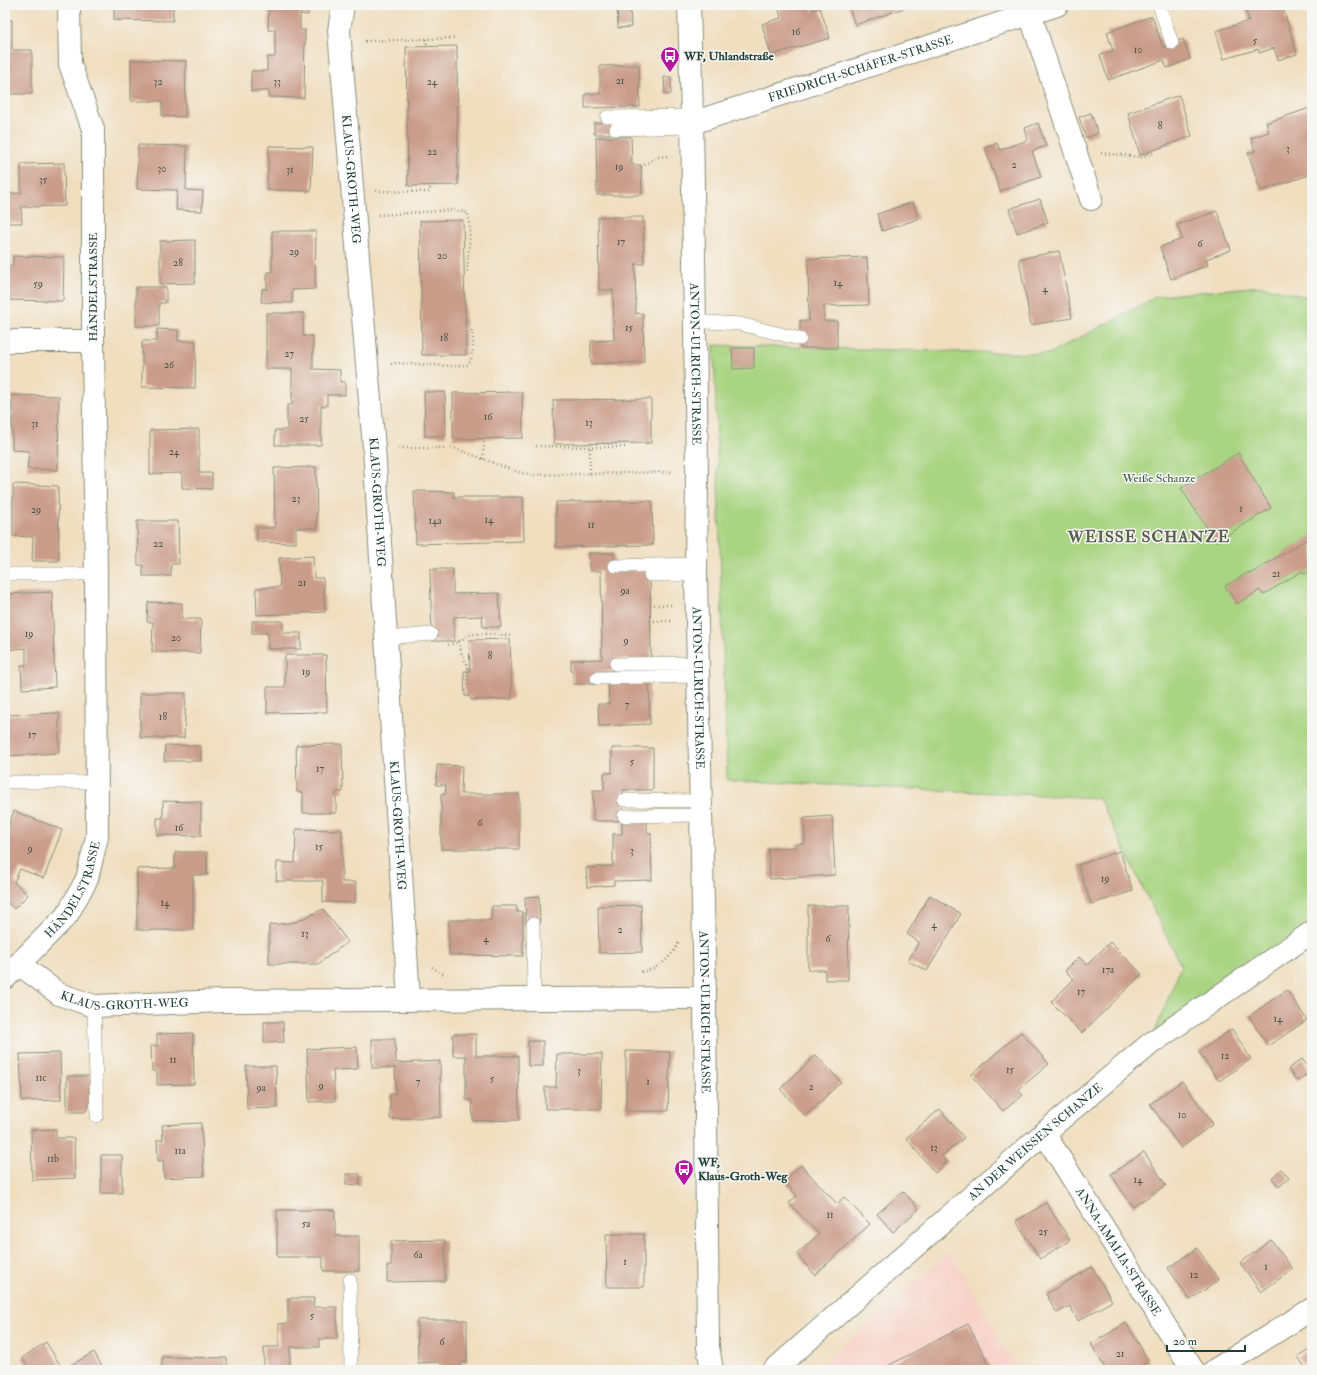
<svg xmlns="http://www.w3.org/2000/svg" width="1317" height="1375" font-family="'IM FELL Double Pica',serif">
	<style>
		.built { fill: #f7d1c8 }
		.green { fill: #a9d481; stroke: #64885a }
		.building { fill: #ca9c8a }
		.lines { fill: none; stroke-linecap: round; stroke-linejoin: round }
		.service-casing { stroke: #888e7a; stroke-width: 14 }
		.minor-casing { stroke: #888e7a; stroke-width: 24 }
		.path { stroke: #888e7a; stroke-width: 2.5; stroke-dasharray: 1 3; stroke-linecap: butt }
		.service { stroke: #fff; stroke-width: 13 }
		.minor { stroke: #fff; stroke-width: 22 }
		.labels { text-anchor: middle; stroke-width: 3; stroke-linejoin: round; paint-order: stroke }
		.number-label { font-size: 10px; fill: #4a554a }
		.poi-label { font-size: 12px; font-weight: bold; fill: #1f3d34; stroke: #f6f6f2; text-anchor: start }
		.street-label { font-size: 12px; fill: #1f3d34; stroke: #f6f6f2 }
		.park-label { font-size: 12px; fill: #3b5b43; stroke: #f6f6f2 }
		.district-label { font-size: 16px; font-weight: bold; letter-spacing: 1px; fill: #5b5e52; stroke: #f6f6f2 }
	</style>
	<rect width="100%" height="100%" fill="#f6f6f2"/>
	<filter id="ink" filterUnits="userSpaceOnUse"><feTurbulence type="fractalNoise" baseFrequency=".025" numOctaves="2"/><feDisplacementMap in="SourceGraphic" scale="8" xChannelSelector="R" yChannelSelector="G"/><feConvolveMatrix kernelMatrix="1 2 1 2 8 2 1 2 1" color-interpolation-filters="sRGB"/></filter>
	<filter id="wash" filterUnits="userSpaceOnUse"><feTurbulence type="fractalNoise" baseFrequency=".012" numOctaves="4" result="noise"/><feDisplacementMap in="SourceGraphic" scale="16" xChannelSelector="R" yChannelSelector="G"/><feGaussianBlur stdDeviation="0.9" result="paint"/><feColorMatrix in="noise" values="0 0 0 0 0 0 0 0 0 0 0 0 0 0 0 0 0 1.4 0 .05"/><feComposite in="paint" operator="in"/></filter>
	<g filter="url(#wash)">
		<rect width="100%" height="100%" fill="#f0debf"/>
		<path class="built" d="M950,1252L1017,1370H817Z"/>
		<path class="green" d="M1261,286L1312,298V932L1150,1044L1181,966L1099,798L727,780L714,345L1049,354L1158,296Z"/>
		<g id="blocks">
			<path class="building" d="M114,5H173V21L114,20Z
				M269,5H308V15L300,14V30H305L304,98L269,97V91H251V71H267V57H275V30H268Z
				M617,5H630L631,27L618,28Z
				M778,5H811L813,10L820,8L830,38L771,55L762,24L781,18Z
				M848,5H913L855,25Z
				M1244,5H1282L1297,54L1278,60L1274,48L1259,53L1258,49L1224,59L1216,31L1249,21Z
				M1152,16L1163,47L1183,39L1190,59L1167,68L1164,60L1108,80L1100,55L1113,51L1107,32Z
				M5,20H12V50H32V94H5Z
				M457,46L458,185L408,186L406,47Z
				M131,60L186,61L185,117L162,116V101H131Z
				M639,65L640,107L585,108V94H600V66Z
				M664,77H671V94L665,95Z
				M1179,95L1192,136L1140,155L1128,113Z
				M1310,108L1312,115V174L1261,191L1248,153L1255,151L1251,138L1269,132L1266,123Z
				M1091,113L1098,133L1086,138L1079,117Z
				M615,122L616,134H594V123Z
				M1038,123L1046,146L1032,151L1041,177L1000,191L985,148L997,143L1000,150L1028,140L1025,128Z
				M596,137H631L632,165H641L642,195H597Z
				M138,145L187,146L186,190L203,191L202,211L176,210L177,190L137,189Z
				M269,146L313,147L311,191L267,190Z
				M64,163L65,206L21,207L22,223H5V194L21,193V164Z
				M1040,199L1048,223L1017,233L1009,209Z
				M913,202L918,219L882,231L877,214Z
				M1217,211L1231,250L1206,259L1208,265L1171,279L1160,247L1182,239L1177,225Z
				M598,217H643L644,264H635L636,314L643,313L644,362L591,364V341L614,340L613,290H599Z
				M463,220L466,355H422L420,221Z
				M272,231H316L315,289L292,290V303L261,302L262,289H267V272H272Z
				M1309,239H1312V271H1311Z
				M195,240V283L160,284V241Z
				M1059,251L1072,318L1031,325L1019,259Z
				M13,256L64,257L63,301L5,300V266H13Z
				M867,257L869,305L824,306V321H837V348H800V321H809L808,259Z
				M136,287H166V303H159V326H136Z
				M266,313H303V336H313V369L340,370V382H345V395H327V406H321V445H275V430H287V405H292V369H266Z
				M157,329L178,330V341H196L195,388L142,387V341H157Z
				M732,348H754V368L733,369Z
				M424,392H445L446,436H425Z
				M522,392L523,438L453,439V393Z
				M12,395L59,396L58,470L27,469L29,451L12,450Z
				M651,399V443L554,444L553,400Z
				M199,429V473H212V489L182,488V473L150,474V430Z
				M1238,453L1271,508L1216,542L1181,488Z
				M316,467L317,528H296V543L257,542V528H275L274,468Z
				M13,484L58,486L59,561H32L33,537L13,536Z
				M414,491L454,492V497H523L524,541L416,544Z
				M652,501L653,545L556,547V502Z
				M137,521H178L179,564H171V576H143V565H138Z
				M1312,536V569L1304,574L1302,571L1263,595L1260,590L1237,604L1225,586L1249,572L1250,574Z
				M589,553H614L615,571L650,570L651,659H616V671H597V684H573V671H571V660L602,659L601,571H590Z
				M313,556L314,578H323L325,612L257,615L256,588L280,587L279,558Z
				M430,569H453V594L499,593L501,627H483L482,616L454,617V641H432Z
				M52,592L55,687L22,689L21,665H26V648L6,650L5,594Z
				M148,602L182,603V619H201L200,653L152,652L153,622H147Z
				M252,621H283V633H301V649H268V633H252Z
				M510,639L512,699L471,700L470,696H465L464,671H470L469,640Z
				M285,655H326L327,712L267,713V687H285Z
				M649,682L650,724L599,726L598,704H609L608,684Z
				M140,693H186L184,738H140Z
				M59,713V753L5,756V715Z
				M342,744L343,792H336V813H303V792H297L296,745Z
				M165,745L201,746V761H164Z
				M612,748H653V790H623L624,821H593V790H604V773H612Z
				M437,765L462,766L461,794H519V849H441V794H445L446,785H436Z
				M163,801L201,802V836L157,835V818H163Z
				M14,811L62,830L44,878L20,869L14,882L28,895L14,909L5,900V869L9,864L5,863V834Z
				M832,816L835,875L770,879L768,849L796,847V844L805,843L804,818Z
				M647,822V833H651L652,880L614,881V885L587,887L586,868L613,866V834H622V823Z
				M296,829L342,830V882H356L355,903L323,902V881H276L277,862L295,863Z
				M1120,851L1133,891L1091,904L1078,865Z
				M175,852H207V875H193V930H137V869L175,868Z
				M930,895L961,914L927,971L908,961L919,942L907,934Z
				M539,896L540,924L526,925L525,897Z
				M641,905L642,952L599,953L598,906Z
				M492,906H517V912H523V956L449,955V920H491Z
				M808,906H849L848,980H825V970H808Z
				M323,909L348,942L318,964H269V925L296,922Z
				M1110,942L1142,974L1082,1033L1051,1002L1074,979L1065,971L1079,957L1087,965Z
				M1287,990L1307,1020L1268,1046L1249,1016Z
				M264,1022H283L284,1042L264,1043Z
				M1232,1029L1251,1059L1219,1081L1199,1052Z
				M1021,1032L1049,1064L1018,1090L1023,1095L1003,1111L971,1075Z
				M193,1033L194,1084L157,1085V1071H152L151,1046H157V1034Z
				M453,1034H476V1056H518L519,1120L473,1121L472,1100H466V1056H453Z
				M372,1039H395L396,1063L440,1061L441,1117L390,1119V1094H396L395,1068H372Z
				M528,1041H543V1066H528Z
				M357,1047L358,1069L333,1070L335,1101L309,1102L307,1049Z
				M626,1051L670,1052L668,1111H626Z
				M60,1053L61,1100L22,1101L20,1054Z
				M557,1054H602L601,1109H545V1087H556Z
				M816,1055L841,1082L805,1116L780,1089Z
				M1302,1059L1311,1071L1297,1081L1288,1069Z
				M246,1066H276L277,1108L247,1109Z
				M67,1076H93L94,1098L85,1112H67Z
				M1182,1081L1213,1124L1181,1148L1150,1104Z
				M940,1109L964,1138L942,1156L947,1162L935,1173L906,1138Z
				M201,1123L204,1176L164,1178L163,1160L158,1161L157,1140H163L162,1125Z
				M56,1129V1138H74L75,1178L32,1180L31,1130Z
				M1144,1152L1166,1185L1133,1207L1111,1174Z
				M101,1155H122V1193H101Z
				M801,1165L837,1204L844,1197L870,1224L815,1275L797,1254L819,1234L789,1203L797,1196L784,1181Z
				M1281,1169L1289,1178L1279,1187L1272,1178Z
				M346,1174H360V1185L346,1184Z
				M903,1191L919,1209L893,1232L877,1214Z
				M1046,1203L1070,1240L1040,1259L1016,1221Z
				M277,1210H335V1236H359V1271H323V1257H277Z
				M606,1234H644V1287H607Z
				M445,1240V1281L387,1282V1266H391V1241Z
				M1271,1240L1293,1269L1261,1292L1240,1263Z
				M1197,1248L1219,1280L1190,1300L1168,1268Z
				M1092,1267L1112,1301L1078,1321L1070,1306L1057,1313L1046,1294Z
				M288,1298H314L313,1307H337V1339H319V1347H290V1369H264V1347H279V1324L288,1323Z
				M417,1320H467V1362H461V1370H441V1362L418,1363Z
				M1126,1323L1149,1361L1134,1370H1106L1091,1344Z
				M968,1324L992,1370H880Z
				M46,1342L63,1370L94,1352L104,1370H30L22,1358Z
				M1312,1348V1370H1307L1298,1357Z
				M162,1357L227,1358V1370H162Z"/>
		</g>
	</g>
	<g filter="url(#ink)">
		<use href="#blocks" fill-opacity="0" stroke="#888e7a" stroke-width="1"/>
		<g class="lines">
			<g class="service-casing">
				<path id="service" d="M1159,5L1172,43
					M607,117L692,116
					M616,129L692,127
					M707,322L740,324L800,339
					M615,566L696,564
					M5,574H96
					M650,575H696
					M387,638L431,634
					M616,664L698,663
					M597,678L699,676
					M5,782H97
					M624,800L701,801
					M624,816L701,815
					M533,924L534,999
					M94,1006L97,1116
					M350,1280L351,1370"/>
			</g>
			<g class="minor-casing">
				<g id="minor">
					<path id="s1" d="M343,5L339,31L374,448L409,1000"/>
					<path id="s2" d="M689,5L692,116L697,471L696,576L705,998L708,1347L712,1370"/>
					<path d="M1030,14L1091,199"/>
					<path id="s3" d="M692,123L1057,5"/>
					<path d="M5,341H93"/>
					<path id="s4" d="M19,964L59,994L94,1006L224,1001L705,998"/>
					<path id="s5" d="M5,978L67,915L87,879L97,837L96,574L93,341V129L70,64L69,5"/>
					<path id="s6" d="M1044,1133L1193,1370"/>
					<path id="s7" d="M774,1370L1044,1133L1150,1044L1312,932"/>
					<path d="M1215,1370L1312,1309"/>
				</g>
			</g>
			<path class="path" d="M426,39L427,47
				M365,41L454,38
				M1101,153L1141,157L1156,152
				M641,167L657,157L668,156
				M376,191L429,192L431,186
				M378,215L455,210L468,213L470,232L467,272
				M391,364L394,363L454,366L468,365C475,356 475,328 466,320
				M536,446L590,447
				M399,448H454L518,472L532,475L673,472
				M483,459L484,440
				M590,473V447H625
				M650,605H672
				M650,621H674
				M459,641L462,655L468,666V685L470,686
				M448,645L458,642L471,634H494L513,636
				M432,967L445,975
				M641,972C659,969 671,958 679,942"/>
			<use href="#service" class="service"/>
			<use href="#minor" class="minor"/>
		</g>
	</g>
	<defs>
		<g id="bus-pin" transform="scale(1)"><path d="M0 17L-7.5 6A9.5 9.5 0 1 1 7.5 6Z" fill="#b5179e" stroke="#f6f6f2"/><path d="M-5-6H5V4H4V6H2V4H-2V6H-4V4H-5ZM-3.5-4V0h7V-4ZM-3.5 1.2v1.5H-2V1.2ZM2 1.2v1.5H3.5V1.2Z" fill="#fff"/></g>
	</defs>
	<g fill-rule="evenodd">
		<use href="#bus-pin" x="670" y="56"/>
		<use href="#bus-pin" x="684" y="1169"/>
	</g>
	<g class="labels">
		<g class="number-label">
			<text x="796" y="35">16</text>
			<text x="1255" y="44">5</text>
			<text x="1138" y="53">10</text>
			<text x="620" y="84">21</text>
			<text x="158" y="85">32</text>
			<text x="277" y="85">33</text>
			<text x="432" y="85">24</text>
			<text x="1160" y="129">8</text>
			<text x="1288" y="152">3</text>
			<text x="432" y="155">22</text>
			<text x="1014" y="168">2</text>
			<text x="619" y="170">19</text>
			<text x="162" y="172">30</text>
			<text x="290" y="173">31</text>
			<text x="43" y="183">35</text>
			<text x="621" y="245">17</text>
			<text x="1200" y="247">6</text>
			<text x="294" y="255">29</text>
			<text x="442" y="259">20</text>
			<text x="178" y="266">28</text>
			<text x="838" y="286">14</text>
			<text x="38" y="287">59</text>
			<text x="1045" y="292">4</text>
			<text x="629" y="331">15</text>
			<text x="444" y="341">18</text>
			<text x="289" y="357">27</text>
			<text x="169" y="368">26</text>
			<text x="488" y="420">16</text>
			<text x="304" y="422">25</text>
			<text x="589" y="426">13</text>
			<text x="35" y="427">31</text>
			<text x="174" y="455">24</text>
			<text x="296" y="502">23</text>
			<text x="1241" y="512">1</text>
			<text x="36" y="513">29</text>
			<text x="489" y="523">14</text>
			<text x="435" y="524">14a</text>
			<text x="591" y="528">11</text>
			<text x="158" y="547">22</text>
			<text x="1276" y="577">21</text>
			<text x="302" y="586">21</text>
			<text x="625" y="594">9a</text>
			<text x="29" y="637">19</text>
			<text x="176" y="641">20</text>
			<text x="626" y="644">9</text>
			<text x="490" y="659">8</text>
			<text x="306" y="675">19</text>
			<text x="627" y="708">7</text>
			<text x="163" y="720">18</text>
			<text x="32" y="738">17</text>
			<text x="632" y="765">5</text>
			<text x="320" y="772">17</text>
			<text x="480" y="826">6</text>
			<text x="179" y="831">16</text>
			<text x="319" y="850">15</text>
			<text x="30" y="852">9</text>
			<text x="632" y="854">3</text>
			<text x="1105" y="882">19</text>
			<text x="165" y="906">14</text>
			<text x="934" y="928">4</text>
			<text x="620" y="933">2</text>
			<text x="305" y="937">13</text>
			<text x="486" y="942">4</text>
			<text x="828" y="942">6</text>
			<text x="1108" y="973">17a</text>
			<text x="1081" y="995">17</text>
			<text x="1278" y="1022">14</text>
			<text x="1225" y="1059">12</text>
			<text x="173" y="1063">11</text>
			<text x="1010" y="1073">15</text>
			<text x="579" y="1074">3</text>
			<text x="41" y="1081">11c</text>
			<text x="492" y="1082">5</text>
			<text x="418" y="1085">7</text>
			<text x="648" y="1085">1</text>
			<text x="321" y="1089">9</text>
			<text x="811" y="1090">2</text>
			<text x="261" y="1091">9a</text>
			<text x="1182" y="1118">10</text>
			<text x="934" y="1151">13</text>
			<text x="180" y="1154">11a</text>
			<text x="53" y="1162">11b</text>
			<text x="1138" y="1183">14</text>
			<text x="830" y="1218">11</text>
			<text x="306" y="1227">5a</text>
			<text x="1043" y="1235">25</text>
			<text x="418" y="1258">6a</text>
			<text x="625" y="1265">1</text>
			<text x="1266" y="1270">1</text>
			<text x="1194" y="1278">12</text>
			<text x="312" y="1319">5</text>
			<text x="442" y="1345">6</text>
			<text x="1120" y="1357">21</text>
		</g>
		<g class="poi-label">
			<text x="684" y="60">WF, Uhlandstraße</text>
			<text x="698" y="1166">WF,<tspan x="698" dy="14">Klaus-Groth-Weg</tspan></text>
		</g>
		<g class="street-label">
			<text dy="4" stroke="none"><textPath href="#s3" startOffset="177">FRIEDRICH-SCHÄFER-STRASSE</textPath></text>
			<text dy="4" stroke="none"><textPath href="#s1" startOffset="175">KLAUS-GROTH-WEG</textPath></text>
			<text transform="translate(93 287) rotate(-90)" y="4">HÄNDELSTRASSE</text>
			<text dy="4" stroke="none"><textPath href="#s2" startOffset="359">ANTON-ULRICH-STRASSE</textPath></text>
			<text dy="4" stroke="none"><textPath href="#s1" startOffset="499">KLAUS-GROTH-WEG</textPath></text>
			<text dy="4" stroke="none"><textPath href="#s2" startOffset="683">ANTON-ULRICH-STRASSE</textPath></text>
			<text dy="4" stroke="none"><textPath href="#s1" startOffset="823">KLAUS-GROTH-WEG</textPath></text>
			<text dy="4" stroke="none"><textPath href="#s5" startOffset="114">HÄNDELSTRASSE</textPath></text>
			<text dy="4" stroke="none"><textPath href="#s4" startOffset="117">KLAUS-GROTH-WEG</textPath></text>
			<text dy="4" stroke="none"><textPath href="#s2" startOffset="1007">ANTON-ULRICH-STRASSE</textPath></text>
			<text dy="4" stroke="none"><textPath href="#s7" startOffset="347">AN DER WEISSEN SCHANZE</textPath></text>
			<text dy="4" stroke="none"><textPath href="#s6" startOffset="140">ANNA-AMALIA-STRASSE</textPath></text>
		</g>
		<g class="park-label">
			<text x="1159" y="482">Weiße Schanze</text>
		</g>
		<g class="district-label">
			<text x="1149" y="542">WEISSE SCHANZE</text>
		</g>
	</g>
	<rect width="1317" height="1375" fill="none" stroke="#f6f6f2" stroke-width="20"/>
	<path d="M1167 1345v6h78v-6" fill="none" stroke="#1f3d34" stroke-width="2"/>
	<text x="1173" y="1345" font-size="12" fill="#1f3d34" stroke="#f6f6f2" stroke-width="3" paint-order="stroke">20 m</text>
</svg>
